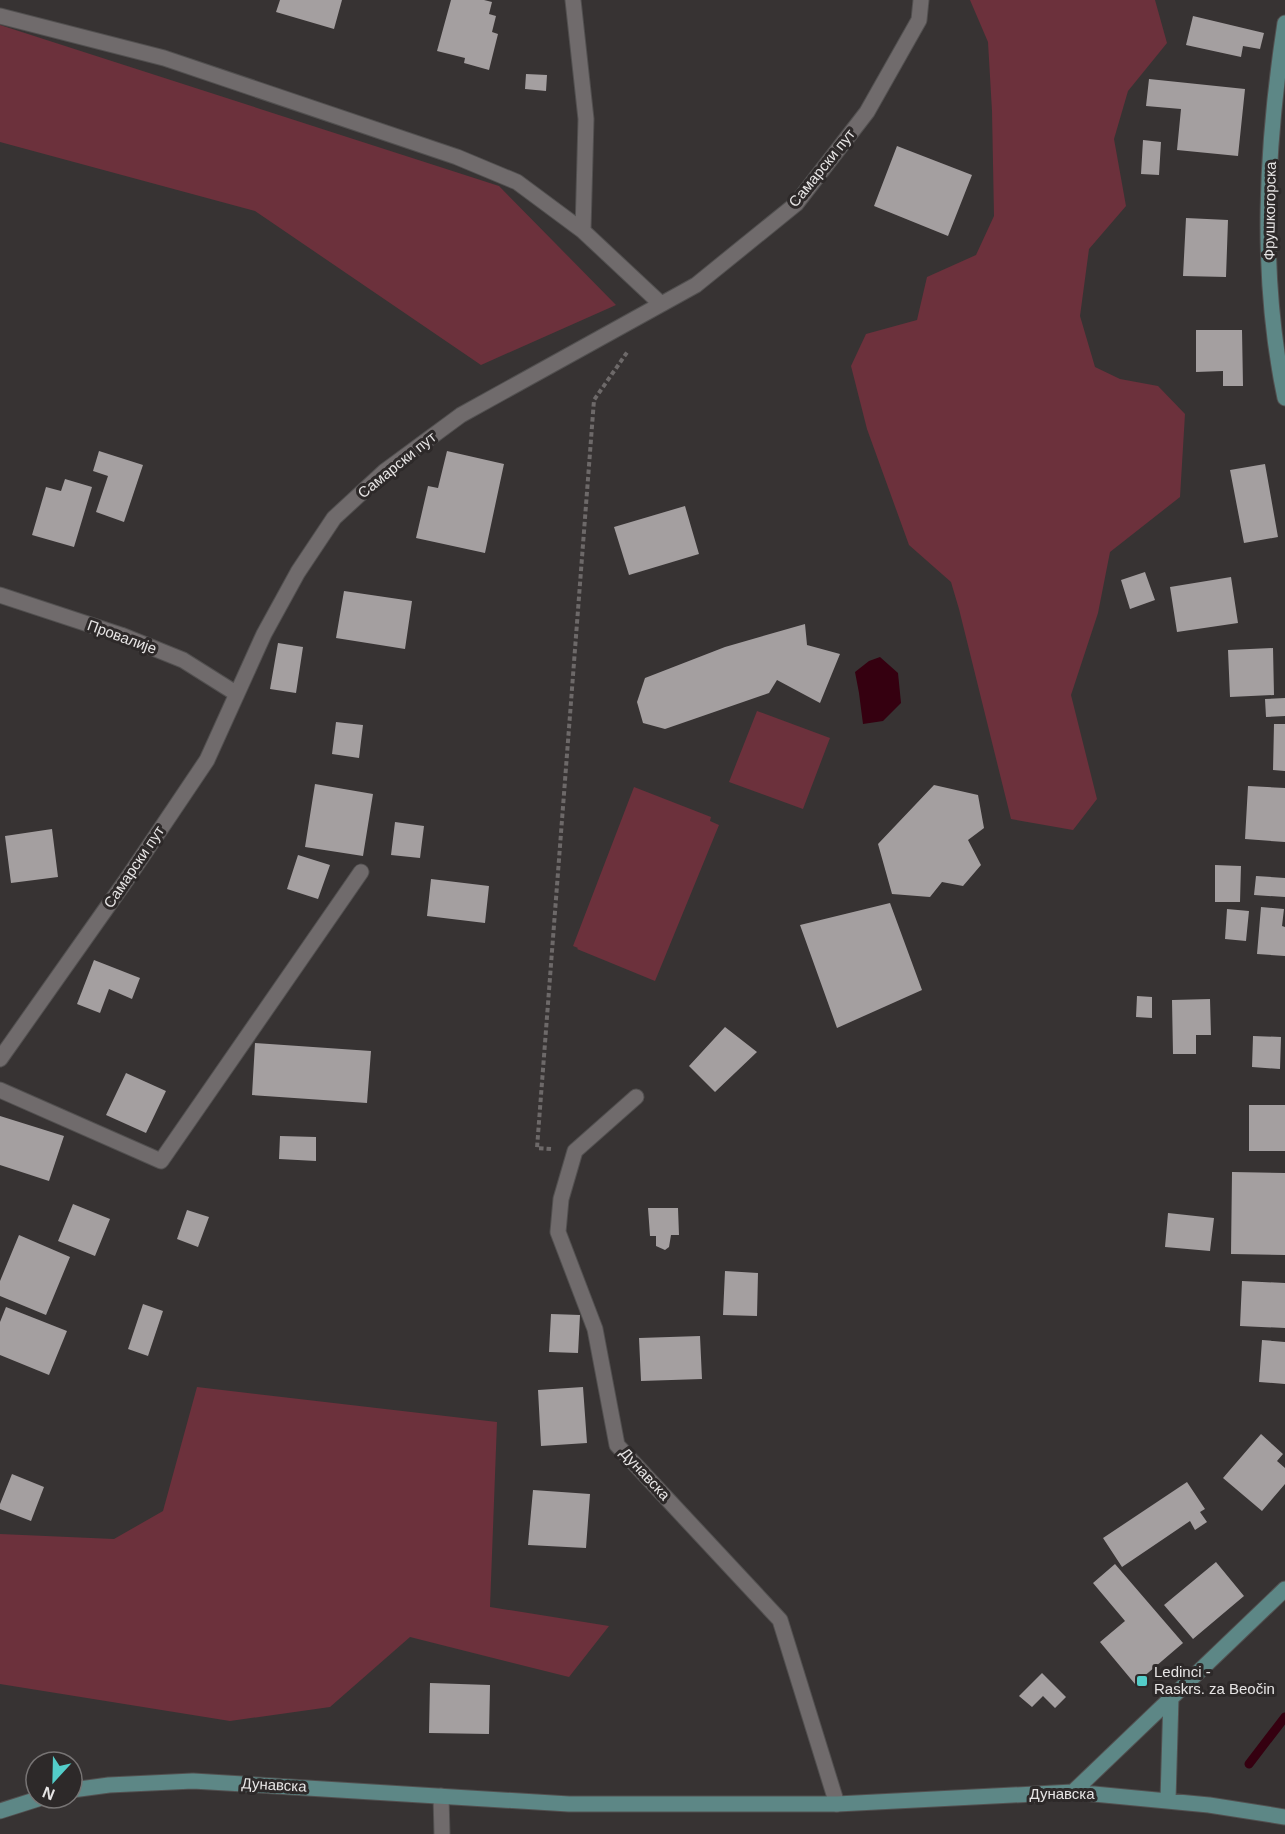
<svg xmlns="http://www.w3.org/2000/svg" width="1285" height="1834" font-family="Helvetica,sans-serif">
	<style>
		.green { fill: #6c313c }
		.water { fill: #350010 }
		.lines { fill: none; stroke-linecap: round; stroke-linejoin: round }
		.stream { stroke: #350010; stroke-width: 9 }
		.building { fill: #a49fa0 }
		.lane-casing { stroke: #525050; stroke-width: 17 }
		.street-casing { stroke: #525050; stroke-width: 17 }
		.secondary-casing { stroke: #525050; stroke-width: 17 }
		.path { stroke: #6d6969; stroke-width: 4; stroke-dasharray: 4.5 3; stroke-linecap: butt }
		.lane { stroke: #706b6c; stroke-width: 15 }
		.street { stroke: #706b6c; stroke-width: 15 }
		.secondary { stroke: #5d8786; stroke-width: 15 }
		.poi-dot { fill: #53cdc9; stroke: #2d2929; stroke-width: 2 }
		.labels { text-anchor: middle; stroke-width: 6; stroke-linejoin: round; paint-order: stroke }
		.street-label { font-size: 15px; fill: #e7e5e5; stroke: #2d2929 }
		.poi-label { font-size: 15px; fill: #e7e5e5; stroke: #2d2929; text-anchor: start }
	</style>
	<rect width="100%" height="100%" fill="#373333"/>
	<path class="green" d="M970,0H1155L1167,43L1128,91L1114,139L1126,206L1089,249L1080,316L1095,367L1120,379L1158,386L1185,414L1180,497L1110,552L1098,613L1071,695L1097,799L1073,830L1011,819L959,609L951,582L909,545L867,429L851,366L866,334L917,320L927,277L976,255L994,216L992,111L988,42Z
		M0,25L499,186L616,305L481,365L255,211L0,142Z
		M757,711L830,738L803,809L729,782Z
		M634,787L711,817L710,821L719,825L655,981L577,949L578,948L573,946Z
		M197,1387L497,1422L490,1607L609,1626L569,1677L410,1637L330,1707L230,1721L0,1684V1534L114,1539L163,1511Z"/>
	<path class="water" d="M880,657L898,673L901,703L883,721L863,724L859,693L855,672L869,661Z"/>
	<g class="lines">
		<path class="stream" d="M1249,1764L1285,1717"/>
	</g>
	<path class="building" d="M280,0H342L334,29L276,12Z
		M451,0H484L492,2L489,14L496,16L492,32L498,34L489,70L464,63L465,58L437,51Z
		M1193,16L1264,33L1260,49L1243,46L1241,57L1186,45Z
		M526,74L547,75L546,91L525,89Z
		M1149,79L1245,89L1238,156L1177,150L1181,109L1146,106Z
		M1143,140L1161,142L1159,175L1141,174Z
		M897,146L972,175L948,236L874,206Z
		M1186,218L1228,220L1226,277L1183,276Z
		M1196,330H1242L1243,386H1223V371L1196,372Z
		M99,451L143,465L124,522L96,512L108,476L93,471Z
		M447,451L504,464L485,553L416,538L428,486L438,488Z
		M1265,464L1278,537L1244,543L1230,470Z
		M65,479L92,487L74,547L32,535L46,487L61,491Z
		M685,506L699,554L629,575L614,527Z
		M1145,572L1155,600L1130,609L1121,580Z
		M1231,577L1238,623L1177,632L1170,587Z
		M344,591L412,601L405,649L336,638Z
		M805,624L807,645L840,654L820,703L777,680L769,693L665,729L643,723L637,702L645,678L725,647Z
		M278,643L303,647L296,693L270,689Z
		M1273,648L1274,695L1230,697L1228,650Z
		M1285,698V716L1266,717L1265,699Z
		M336,722L363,725L359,758L332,754Z
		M1274,724H1285V771L1273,770Z
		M315,784L373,794L363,856L305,847Z
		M934,785L978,795L984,828L968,840L981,865L963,886L942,882L930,897L892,894L878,844Z
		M1248,786L1285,788V842L1245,839Z
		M395,822L424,826L420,858L391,855Z
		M52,829L58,877L11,883L5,836Z
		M298,855L330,865L318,899L287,889Z
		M1215,865L1241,866L1240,902H1215Z
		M1256,876L1285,878V897L1254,895Z
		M431,879L489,886L485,923L427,916Z
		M890,903L922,990L837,1028L800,925Z
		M1261,907L1284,909L1282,926L1285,927V956L1257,954Z
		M1227,909L1249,911L1246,941L1225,939Z
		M94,960L140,978L132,999L109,989L100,1013L77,1004Z
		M1137,996L1152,997V1018L1136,1017Z
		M1210,999L1211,1035H1196V1054H1173L1172,1000Z
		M725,1027L757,1052L715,1092L689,1066Z
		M1253,1036L1281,1037L1280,1069L1252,1067Z
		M255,1043L371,1051L367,1103L252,1095Z
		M126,1073L166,1091L146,1133L106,1115Z
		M1249,1105H1285V1151H1249Z
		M0,1116L64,1136L49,1181L0,1165Z
		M280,1136L316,1137V1161L279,1159Z
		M1232,1172L1285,1173V1255L1231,1254Z
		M73,1204L110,1219L95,1256L58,1241Z
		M648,1208H678L679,1235H671L669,1247L665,1250L656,1246V1236H650Z
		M187,1210L209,1217L198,1247L177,1239Z
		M1168,1213L1214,1218L1210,1251L1165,1247Z
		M19,1235L70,1257L46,1315L0,1296V1281Z
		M725,1271L758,1273L757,1316L723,1315Z
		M1242,1281L1285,1283V1328L1240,1326Z
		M143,1304L163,1311L148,1356L128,1349Z
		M6,1307L67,1331L49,1375L0,1355V1322Z
		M551,1314L580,1315L578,1353L549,1352Z
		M700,1336L702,1379L641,1381L639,1338Z
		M1262,1340L1285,1342V1384L1259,1382Z
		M583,1387L587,1443L541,1446L538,1390Z
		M1261,1434L1283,1454L1277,1461L1285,1468V1484L1262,1511L1223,1478Z
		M12,1474L44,1487L31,1521L0,1509V1504Z
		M1187,1482L1205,1509L1200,1512L1207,1522L1195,1530L1190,1521L1122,1567L1103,1538Z
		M533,1490L590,1494L586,1548L528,1545Z
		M1216,1562L1244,1596L1193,1639L1164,1605Z
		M1115,1564L1183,1643L1135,1684L1100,1642L1125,1621L1093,1583Z
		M1042,1673L1066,1697L1055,1708L1043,1696L1032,1707L1019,1696Z
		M430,1683L490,1685L489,1734L429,1733Z"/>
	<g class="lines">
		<g class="lane-casing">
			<path id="lane" d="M0,1090L161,1161L361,872
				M441,1796L442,1834"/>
		</g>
		<g class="street-casing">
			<path id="street" d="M573,0L586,119L583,231
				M0,16L164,58L457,157L517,182L583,231L661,304
				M0,595L121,635L183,660L237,694
				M0,1059L127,879L207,760L264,634L298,572L334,518L385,471L461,415L696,285L796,204L867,112L919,20L921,0
				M636,1097L575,1151L561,1199L558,1232L595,1329L617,1445L780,1620L837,1804"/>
		</g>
		<g class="secondary-casing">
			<path id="secondary" d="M1285,23C1266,146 1259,275 1285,398
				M72,1790L109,1785L193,1781L569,1804H837L1073,1792L1209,1805L1285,1817
				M1073,1792L1285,1589
				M1168,1800L1171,1697
				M0,1811L41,1798"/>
		</g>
		<path class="path" d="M551,1149L537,1148L594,400L628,351"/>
		<use href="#lane" class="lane"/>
		<use href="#street" class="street"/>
		<use href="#secondary" class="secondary"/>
	</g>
	<rect class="poi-dot" x="1136" y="1675" width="12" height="12" rx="3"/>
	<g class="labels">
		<g class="street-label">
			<text transform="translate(822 168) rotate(-51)" y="5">Самарски пут</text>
			<text transform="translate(1270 211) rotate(-89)" y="5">Фрушкогорска</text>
			<text transform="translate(397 465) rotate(-39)" y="5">Самарски пут</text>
			<text transform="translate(122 637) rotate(20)" y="5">Провалије</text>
			<text transform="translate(134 867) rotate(-56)" y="5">Самарски пут</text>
			<text transform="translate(645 1474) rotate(47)" y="5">Дунавска</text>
			<text transform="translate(274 1785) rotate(3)" y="5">Дунавска</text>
			<text x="1062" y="1799">Дунавска</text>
		</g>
		<g class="poi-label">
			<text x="1154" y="1677">Ledinci -<tspan x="1154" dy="17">Raskrs. za Beočin</tspan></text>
		</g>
	</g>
	<g transform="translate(54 1780) rotate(202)"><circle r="28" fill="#2d2929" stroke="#777474" stroke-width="1.5"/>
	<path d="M0-4.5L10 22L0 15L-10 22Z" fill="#53cdc9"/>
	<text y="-9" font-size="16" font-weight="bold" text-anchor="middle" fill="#e7e5e5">N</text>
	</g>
</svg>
